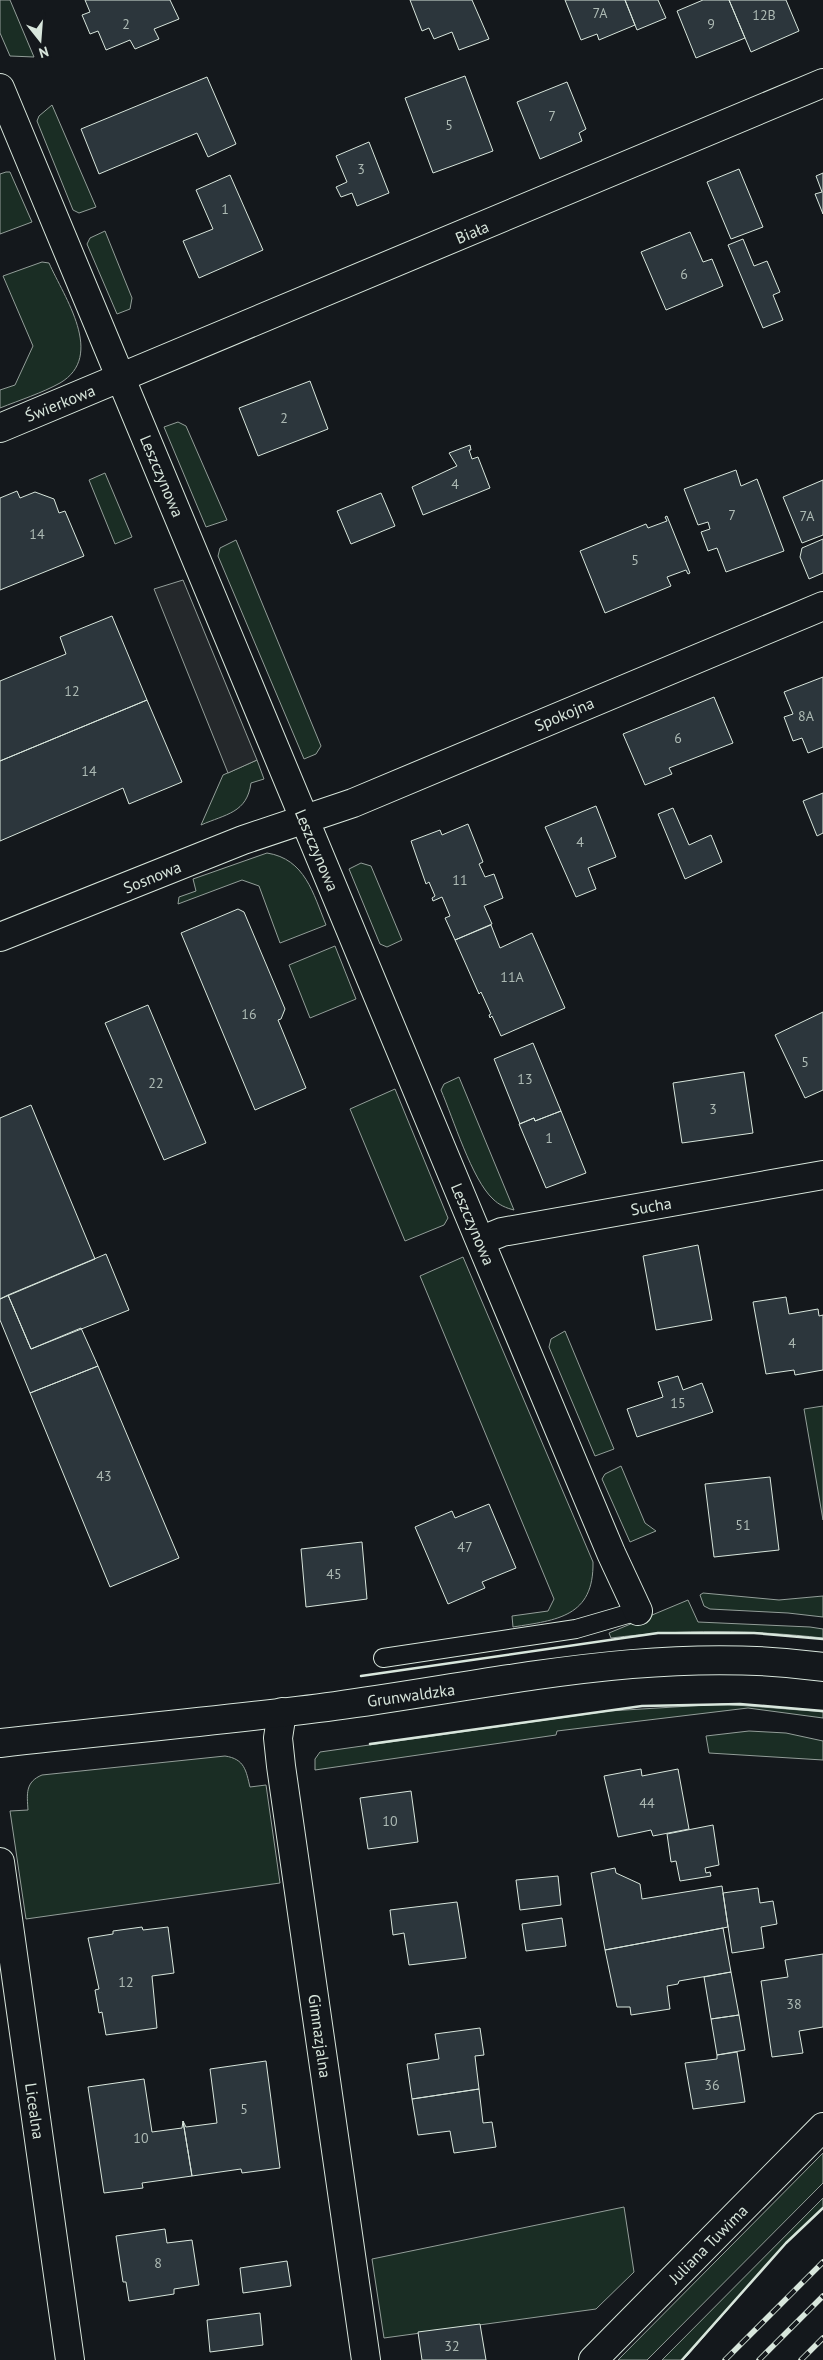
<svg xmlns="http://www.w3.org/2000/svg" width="823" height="2360" font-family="'PT Sans',sans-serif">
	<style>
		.green { fill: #1a2d24; stroke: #939e99 }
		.parking { fill: #24282b; stroke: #939e99 }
		.building { fill: #2c363c; stroke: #d8e6dc }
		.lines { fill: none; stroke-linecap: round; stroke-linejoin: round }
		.service-casing { stroke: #d8e6dc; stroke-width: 20 }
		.minor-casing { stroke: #d8e6dc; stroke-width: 30 }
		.tertiary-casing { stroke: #d8e6dc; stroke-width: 30 }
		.service { stroke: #14181c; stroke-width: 18 }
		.minor { stroke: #14181c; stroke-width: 28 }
		.tertiary { stroke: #14181c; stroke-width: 28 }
		.rail-casing { stroke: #d8e6dc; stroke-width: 5.5 }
		.rail { stroke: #14181c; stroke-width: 4; stroke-dasharray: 11; stroke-linecap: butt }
		.wall { stroke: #d8e6dc; stroke-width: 2.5 }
		.labels { text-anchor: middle; stroke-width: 4; stroke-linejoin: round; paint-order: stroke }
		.number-label { font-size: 14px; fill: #adbab4 }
		.street-label { font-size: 16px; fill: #d8e6dc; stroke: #14181c }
	</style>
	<rect width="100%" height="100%" fill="#14181c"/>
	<path class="green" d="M0,0H10L34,57L10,56L0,33Z
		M52,105L96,207L79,213L73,210L37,121L39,116Z
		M6,172H10L32,222L0,234V174Z
		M105,231L132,298L130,309L117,314L87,244L90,238Z
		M42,262L49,263C64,297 106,356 60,383C42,393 20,400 0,408V390L15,385L33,346L3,276Z
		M178,422L186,426L227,520L206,527L164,427Z
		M105,473L132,537L115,544L89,480Z
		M236,540L321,746L316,754L304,759L218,556L220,548Z
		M257,760L264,779L251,783C247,813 226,814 201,825L223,775Z
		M267,853C305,859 313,893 326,925L280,943L259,886L242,880L178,904L179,897L196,891L193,879Z
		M361,863L371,866L402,940L387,947L380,944L349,869Z
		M335,946L356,999L310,1018L289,965Z
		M459,1077L514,1210C506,1208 499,1205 493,1199C472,1180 453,1118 441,1090L444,1084Z
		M395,1089L448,1218L444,1225L405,1241L350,1109Z
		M463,1257L593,1562C594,1617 557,1620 513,1627L512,1616L548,1611L554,1599L420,1276Z
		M565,1331L614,1449L595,1456L549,1347L551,1339Z
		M823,1406V1520L804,1409Z
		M621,1466L645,1523L656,1531L630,1542L602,1479L605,1474Z
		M703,1593L779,1600L823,1596V1617L788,1613L710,1609L704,1606L700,1595Z
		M688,1600L698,1622L810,1627L823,1629V1638C752,1630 682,1629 611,1638L609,1633Z
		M723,1704L813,1711L823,1712V1718L748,1708L557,1731L556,1735L315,1770V1759L320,1752L609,1711Z
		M749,1731L786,1733L823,1741V1760L709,1753L706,1736Z
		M225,1756C245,1759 246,1771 250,1787L266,1785L280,1883L26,1919L10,1811L28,1810C27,1794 25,1782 42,1775Z
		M823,2153V2183L647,2360H618Z
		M823,2198V2208L786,2243L687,2356L682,2360H662Z
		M624,2207L634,2272L596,2309L384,2338L372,2259Z"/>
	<path class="parking" d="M183,580L257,760L228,773L154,589Z"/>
	<path class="building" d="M85,0H170L179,19L154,29L159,39L135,49L130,40L106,50L98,31L90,34L82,15L90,12Z
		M410,0H472L489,39L459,50L452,32L434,39L429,28L422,31Z
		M565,0H625L635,25L599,40L597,34L581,40Z
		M625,0H658L666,18L637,30Z
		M703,0H729L745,38L696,58L677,11Z
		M729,0H786L799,31L751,52Z
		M465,76L493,151L433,173L405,98Z
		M207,77L236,144L208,157L197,133L99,174L81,129Z
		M567,82L586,129L579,133L582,141L540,159L517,102Z
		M369,142L389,193L357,206L352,193L341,197L336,187L347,182L336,156Z
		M739,169L763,227L731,239L707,182Z
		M823,173V214L815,194L822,192L816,176Z
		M230,175L263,250L199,278L183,241L213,229L196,190Z
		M690,232L703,262L712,259L723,286L666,310L641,252Z
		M743,239L754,266L767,261L780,292L773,295L783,320L763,328L728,245Z
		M310,381L328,429L258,456L239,408Z
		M470,445L471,450H469L472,459L478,457L490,488L423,515L412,487L457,466L449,453Z
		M736,470L741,486L757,479L784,551L726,572L717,548L708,551L701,532L710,529L708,522L698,525L684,489Z
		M823,480V535L802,543L783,497Z
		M17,491L20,498L35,492L54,499L59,513L65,511L84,556L0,590V498Z
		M381,493L395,526L351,544L337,511Z
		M667,516L690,573L688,574L686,570L667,577L671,586L605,613L580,551L646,524L648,528L667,521L665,517Z
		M823,539V573L809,579L800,557L802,548Z
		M112,616L147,700L0,761V681L66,654L60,637Z
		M823,677V747L808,753L802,738L793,741L784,717L793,714L784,692Z
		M714,697L733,743L669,768L672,774L645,785L623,734Z
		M147,700L182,782L129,804L123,788L0,841V761Z
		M823,793V833L817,836L803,801Z
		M596,806L616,857L588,868L596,889L576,897L545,827Z
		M673,808L689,845L711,835L722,862L685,879L658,814Z
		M468,824L483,862L479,864L485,877L494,874L503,898L484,906L492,924L455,940L445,918L450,916L442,897L433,901L432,898L435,896L429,882L426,884L411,841L440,830L442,835Z
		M238,909L244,912L285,1009L281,1019L278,1020L306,1088L255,1110L181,933Z
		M491,925L500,948L532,933L565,1008L501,1036L492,1016L490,1018L489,1015L491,1014L481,992L479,994L455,940Z
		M148,1005L206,1143L164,1160L105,1023Z
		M823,1012V1090L805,1098L775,1035Z
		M533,1043L561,1111L535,1121L534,1118L520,1124L494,1059Z
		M744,1072L753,1133L682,1143L673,1083Z
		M31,1105L95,1259L0,1299V1118Z
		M561,1111L586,1173L546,1188L519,1124L534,1118L535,1121Z
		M698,1245L712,1320L656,1330L643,1256Z
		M106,1254L129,1310L31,1349L8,1295Z
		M8,1295L31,1349L81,1328L98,1366L30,1393L0,1320V1299Z
		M786,1297L789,1314L818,1309L819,1316L823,1315V1370L795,1375L794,1370L766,1374L753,1302Z
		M98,1366L179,1558L110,1587L30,1393Z
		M678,1376L683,1390L702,1383L713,1412L637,1437L627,1409L663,1397L658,1382Z
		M770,1477L779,1550L714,1557L705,1484Z
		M489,1504L516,1568L482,1582L485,1588L448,1604L415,1527L452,1511L455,1518Z
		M362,1542L367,1599L306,1607L301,1549Z
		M641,1769L642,1776L678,1769L689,1829L653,1836L651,1830L618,1837L604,1776Z
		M411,1791L418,1842L368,1849L360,1798Z
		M713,1825L719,1865L705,1868L706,1873L710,1872L711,1876L680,1881L676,1861L671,1862L667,1834Z
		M615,1868L616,1873L640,1884L642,1899L722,1886L728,1927L605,1950L591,1873Z
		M558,1876L561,1905L520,1910L516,1880Z
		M758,1888L760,1903L773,1901L777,1924L761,1927L764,1948L732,1953L723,1893Z
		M457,1902L466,1958L409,1965L404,1933L393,1935L390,1910Z
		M562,1918L566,1946L526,1951L522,1924Z
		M142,1927L143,1930L168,1927L174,1973L152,1976L157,2028L106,2035L102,2012L99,2013L95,1990L99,1989L88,1938L113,1934V1931Z
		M723,1928L731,1972L679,1981L678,1984L667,1986L670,2009L631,2015L630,2007H617L605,1950Z
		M823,1954V2027L799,2031L803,2053L772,2057L761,1981L788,1977L785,1960Z
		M731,1972L739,2015L711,2019L704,1977Z
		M739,2015L745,2050L717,2055L711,2019Z
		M480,2028L484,2055L475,2056L479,2089L412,2099L407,2064L439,2059L435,2034Z
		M737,2052L745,2102L693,2109L685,2063L717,2059V2055Z
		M266,2061L280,2168L242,2173L241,2169L192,2176L183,2121L186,2127L217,2123L210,2069Z
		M144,2079L152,2132L182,2128L183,2121L192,2176L142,2183L143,2188L104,2193L88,2087Z
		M479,2089L483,2123L492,2122L496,2147L454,2153L450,2131L418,2135L412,2099Z
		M165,2229L167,2243L192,2240L199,2285L174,2289V2294L129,2301L126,2282H123L116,2236Z
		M287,2261L291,2286L243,2293L240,2268Z
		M260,2313L263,2345L210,2352L207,2320Z
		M480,2324L486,2360H422L418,2332Z"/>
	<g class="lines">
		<g class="service-casing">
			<path id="service" d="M383,1658L576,1629L638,1611"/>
		</g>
		<g class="minor-casing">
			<path id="minor" d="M0,88L480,1241L611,1553L638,1611
				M0,428L823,83
				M0,937L243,840L353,803L823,606
				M480,1241L502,1232L823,1175
				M282,1712L278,1738L281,1766L366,2360
				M0,1862L70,2360"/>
		</g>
		<g class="tertiary-casing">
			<path id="tertiary" d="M0,1743C112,1730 224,1721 335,1706C496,1684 660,1644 823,1667
				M593,2360L823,2127"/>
		</g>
		<use href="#service" class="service"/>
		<use href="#minor" class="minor"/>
		<use href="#tertiary" class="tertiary"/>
		<g class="rail-casing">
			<path id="rail" d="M725,2360L823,2262
				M759,2360L823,2296
				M801,2360L823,2338"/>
		</g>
		<use href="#rail" class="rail"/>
		<path class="wall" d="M361,1676L658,1633H754L823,1639
			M370,1744L642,1706L740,1704L823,1711
			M682,2360L786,2243L823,2208"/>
	</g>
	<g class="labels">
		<g class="number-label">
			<text x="600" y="18">7A</text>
			<text x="764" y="20">12B</text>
			<text x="126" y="29">2</text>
			<text x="711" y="29">9</text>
			<text x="552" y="121">7</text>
			<text x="449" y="130">5</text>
			<text x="361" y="174">3</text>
			<text x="225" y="214">1</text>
			<text x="684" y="279">6</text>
			<text x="284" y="423">2</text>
			<text x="455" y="489">4</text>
			<text x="732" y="520">7</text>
			<text x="807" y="521">7A</text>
			<text x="37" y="539">14</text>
			<text x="635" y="565">5</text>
			<text x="72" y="696">12</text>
			<text x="806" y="721">8A</text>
			<text x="678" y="743">6</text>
			<text x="89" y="776">14</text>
			<text x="580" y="847">4</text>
			<text x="460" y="885">11</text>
			<text x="512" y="982">11A</text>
			<text x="249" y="1019">16</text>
			<text x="805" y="1067">5</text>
			<text x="525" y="1084">13</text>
			<text x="156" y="1088">22</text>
			<text x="713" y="1114">3</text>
			<text x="549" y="1143">1</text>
			<text x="792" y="1348">4</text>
			<text x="678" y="1408">15</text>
			<text x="104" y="1481">43</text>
			<text x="743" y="1530">51</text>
			<text x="465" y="1552">47</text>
			<text x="334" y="1579">45</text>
			<text x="647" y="1808">44</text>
			<text x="390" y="1826">10</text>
			<text x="126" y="1987">12</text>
			<text x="794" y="2009">38</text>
			<text x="712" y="2090">36</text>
			<text x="244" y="2114">5</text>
			<text x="141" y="2143">10</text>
			<text x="158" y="2268">8</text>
			<text x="452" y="2351">32</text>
		</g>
		<g class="street-label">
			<text transform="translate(472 232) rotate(-23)" y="6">Biała</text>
			<text transform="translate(60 403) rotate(-22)" y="6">Świerkowa</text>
			<text transform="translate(162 476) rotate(67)" y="6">Leszczynowa</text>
			<text transform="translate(564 714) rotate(-23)" y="6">Spokojna</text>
			<text transform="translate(317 850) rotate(67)" y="6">Leszczynowa</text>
			<text transform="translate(152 877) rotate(-22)" y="6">Sosnowa</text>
			<text transform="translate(651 1206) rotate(-10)" y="6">Sucha</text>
			<text transform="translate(473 1224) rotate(67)" y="6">Leszczynowa</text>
			<text transform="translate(411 1695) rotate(-8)" y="6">Grunwaldzka</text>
			<text transform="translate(320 2036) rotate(82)" y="6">Gimnazjalna</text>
			<text transform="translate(35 2111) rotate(82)" y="6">Licealna</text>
			<text transform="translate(708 2244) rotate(-45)" y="6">Juliana Tuwima</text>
		</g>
	</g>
	<g transform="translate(40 40) rotate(163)" stroke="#14181c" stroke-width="4" paint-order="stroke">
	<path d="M0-4L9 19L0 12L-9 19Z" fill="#d8e6dc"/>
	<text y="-8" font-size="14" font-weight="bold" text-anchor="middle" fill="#d8e6dc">N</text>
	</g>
</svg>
